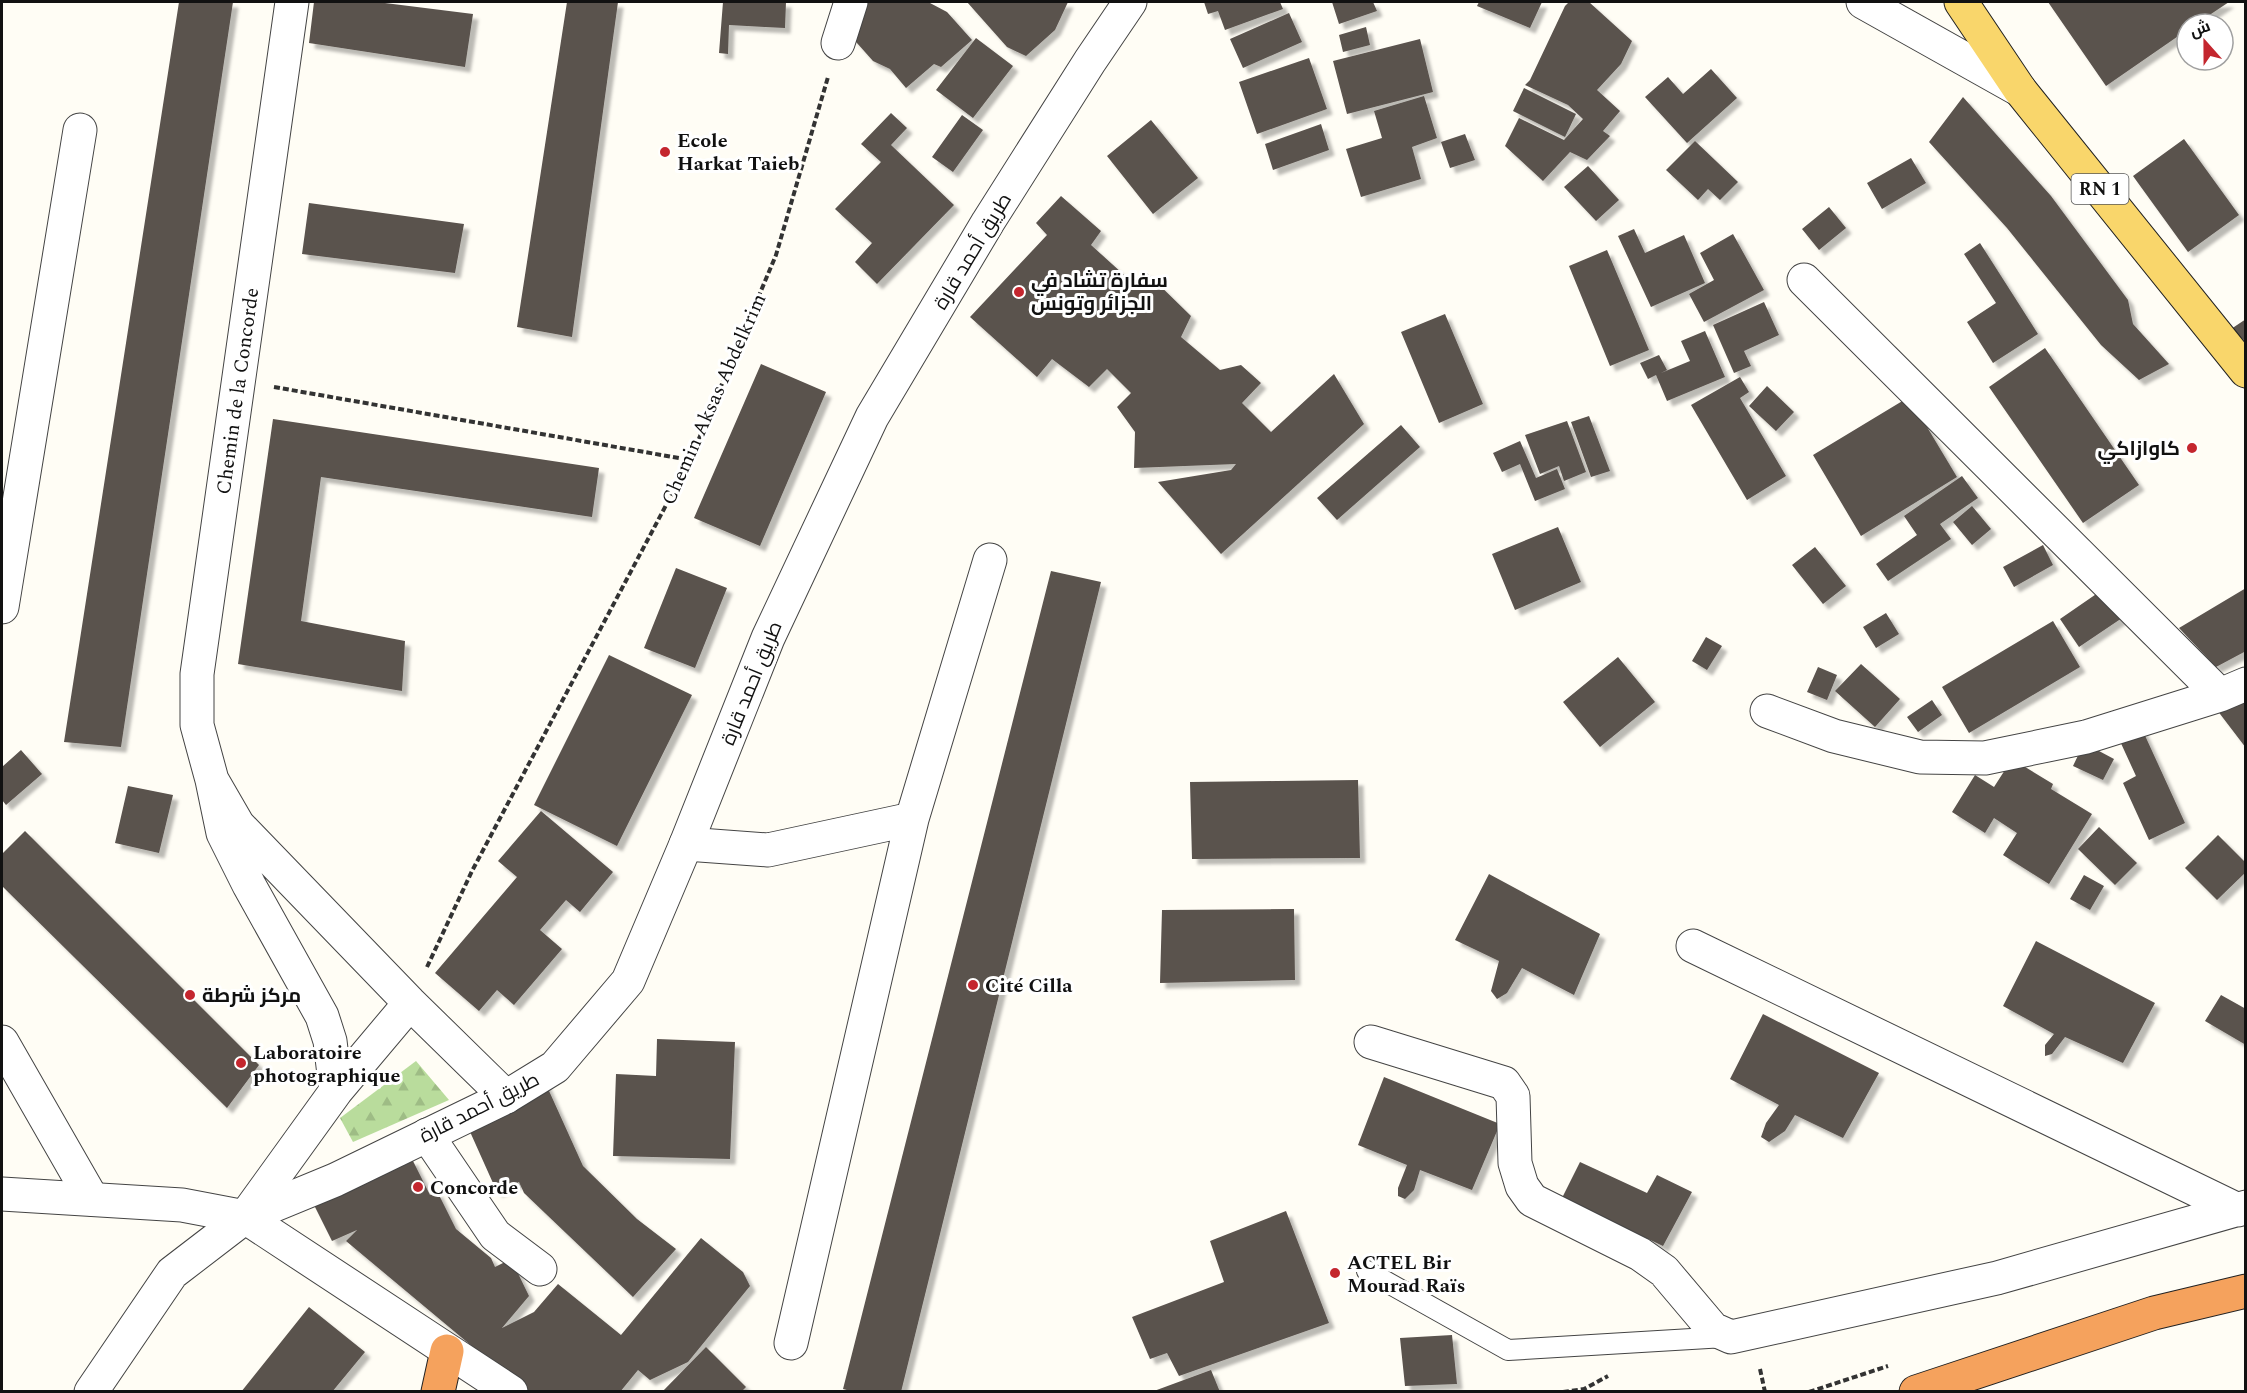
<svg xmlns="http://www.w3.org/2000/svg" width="2247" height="1393" font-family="Spectral,Cairo,serif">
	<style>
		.forest { fill: url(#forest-firs) }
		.building { fill: #5a524d; filter: url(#shadow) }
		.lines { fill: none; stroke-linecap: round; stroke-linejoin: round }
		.service-casing { stroke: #444; stroke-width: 22 }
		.minor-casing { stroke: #444; stroke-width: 35 }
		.tertiary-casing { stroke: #444; stroke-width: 35 }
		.primary-casing { stroke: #222; stroke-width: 35 }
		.motorway-casing { stroke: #222; stroke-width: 35 }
		.path { stroke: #333; stroke-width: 4; stroke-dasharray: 6 3; stroke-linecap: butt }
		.service { stroke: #fff; stroke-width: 20 }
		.minor { stroke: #fff; stroke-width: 33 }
		.tertiary { stroke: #fff; stroke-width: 33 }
		.primary { stroke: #f9d66b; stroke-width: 33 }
		.motorway { stroke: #f5a25d; stroke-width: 33 }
		.poi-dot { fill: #c4262e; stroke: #fff; stroke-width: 2 }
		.labels { text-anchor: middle; stroke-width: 6; stroke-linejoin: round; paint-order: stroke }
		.shield { fill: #fff; stroke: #585858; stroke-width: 1.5 }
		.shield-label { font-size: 18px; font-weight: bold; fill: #111 }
		.poi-label { font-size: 20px; font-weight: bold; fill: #111; stroke: #fff; text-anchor: start }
		.street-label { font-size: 20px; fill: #111; stroke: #fff }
	</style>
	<defs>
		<pattern id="forest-firs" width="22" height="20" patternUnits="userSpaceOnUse" patternTransform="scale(1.5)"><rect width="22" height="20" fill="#b9dc9c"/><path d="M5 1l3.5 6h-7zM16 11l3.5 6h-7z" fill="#9ebc85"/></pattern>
		<filter id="shadow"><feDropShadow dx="5.5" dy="5.5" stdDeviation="1.5" flood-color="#0004"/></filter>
	</defs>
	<rect width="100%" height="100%" fill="#fffdf5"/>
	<path class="forest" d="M416,1061L449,1100L353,1142L340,1118Z"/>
	<path class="building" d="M179,2H233L121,747L64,742Z
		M314,2H377L473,14L465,67L309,43Z
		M567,2H618L572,337L517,327Z
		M723,2H786L785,28L729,25L728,54L719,53Z
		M864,2H931L930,3L947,12L972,40L941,67L934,64L906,88L890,69L873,61L849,34Z
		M967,2H1068L1055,30L1026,56L1007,47Z
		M1204,2H1280L1283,9L1225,30L1218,11L1208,14Z
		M1332,2H1373L1377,11L1339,24Z
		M1479,2H1542L1530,28L1477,6Z
		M1569,2H1589L1632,41L1621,64L1597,90L1620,111L1603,131L1610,136L1587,160L1570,152L1543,181L1505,146L1519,118L1564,140L1583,119L1568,105L1525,85L1530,80L1565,6Z
		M2048,2H2229L2196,24H2187V30L2106,86Z
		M1289,13L1302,42L1243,68L1230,39Z
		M1366,27L1370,45L1343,52L1339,35Z
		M976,38L1013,66L973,118L936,90Z
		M1420,39L1433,92L1347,114L1333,61Z
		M1309,58L1327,109L1257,134L1239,82Z
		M1711,69L1737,98L1687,143L1645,97L1668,77L1683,94Z
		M1524,88L1576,114L1565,137L1513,111Z
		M1424,96L1437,138L1412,147L1421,179L1361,197L1346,149L1382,138L1374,111Z
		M1963,97L2051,196L2128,300L2133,324L2169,364L2139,380L2101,345L2007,228L1929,142Z
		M891,113L907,128L891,145L954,205L877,284L855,262L872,243L835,209L881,162L861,144Z
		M962,115L983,130L953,172L932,157Z
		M1151,120L1198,178L1153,214L1107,156Z
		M1321,124L1329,150L1273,170L1265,144Z
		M1465,134L1475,160L1450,168L1441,142Z
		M2184,139L2239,215L2188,252L2133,176Z
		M1695,141L1738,182L1720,200L1708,189L1698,200L1666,170Z
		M1911,158L1926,183L1882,209L1867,183Z
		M1588,166L1619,200L1596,221L1564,187Z
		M1061,196L1101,231L1091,245L1133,283L1145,271L1191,316L1181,337L1220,370L1241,365L1261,383L1242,403L1271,432L1334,374L1364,424L1221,554L1158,482L1231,470L1236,464L1134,468L1135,432L1117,407L1131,393L1107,369L1089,387L1052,359L1037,377L970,317L1047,235L1036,223Z
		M309,203L464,224L455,273L302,254Z
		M1829,207L1846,228L1819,250L1802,229Z
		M1634,229L1645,253L1684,235L1705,283L1651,307L1618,236Z
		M1733,234L1764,290L1704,322L1689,294L1714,280L1700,253Z
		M1980,243L2038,334L1993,363L1967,322L1996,303L1964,254Z
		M1607,250L1649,350L1610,366L1569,266Z
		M1764,302L1779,335L1744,351L1751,366L1734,373L1713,325Z
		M1445,314L1483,404L1439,423L1401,332Z
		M2246,319V342L2231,329Z
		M1705,331L1725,377L1667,401L1656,375L1648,379L1640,363L1659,355L1667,370L1661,373L1690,361L1681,341Z
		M2045,348L2139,485L2083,523L1989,387Z
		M761,364L826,392L760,546L694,518Z
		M1740,377L1749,392L1740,398L1786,476L1747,500L1691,405Z
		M1767,386L1794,412L1776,431L1749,406Z
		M1909,397L1957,477L1861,536L1813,455Z
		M1589,416L1610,471L1591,477L1571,422Z
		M273,419L599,468L592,517L321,477L301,621L405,641L402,691L238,664Z
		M1567,421L1586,472L1564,481L1559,466L1540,474L1525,435Z
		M1401,425L1420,447L1337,520L1317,498Z
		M1520,441L1536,478L1557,469L1565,489L1535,501L1520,464L1502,472L1493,453Z
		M1962,476L1978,498L1940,524L1951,539L1888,581L1876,564L1917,535L1904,516Z
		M1972,506L1991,529L1972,545L1953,522Z
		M1558,527L1581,582L1515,610L1492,554Z
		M2043,545L2053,565L2014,587L2003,567Z
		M1815,547L1846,586L1823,604L1792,565Z
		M676,568L727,588L695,668L644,648Z
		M1051,571L1101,582L901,1392H854L843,1389Z
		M2105,588L2125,616L2079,647L2060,619Z
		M2246,588V651L2216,667L2179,628Z
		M1886,613L1899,634L1876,648L1863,627Z
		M2053,621L2080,667L1969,733L1942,687Z
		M1706,637L1722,646L1707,670L1692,661Z
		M609,655L692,695L617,846L534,805Z
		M1618,657L1655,702L1600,747L1563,702Z
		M1861,664L1900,699L1875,727L1835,691Z
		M1818,667L1837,675L1827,700L1807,692Z
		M2246,696V748L2217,710Z
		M1932,700L1942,715L1918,732L1907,717Z
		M2142,729L2185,823L2149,840L2123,783L2136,776L2119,739Z
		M2084,743L2114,759L2103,780L2073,766Z
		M21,750L42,774L6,805L2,800V767Z
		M2012,759L2053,784L2051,789L2092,814L2049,884L2003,855L2017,833L1994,818L1985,833L1952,812L1975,775L1994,787Z
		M1358,780L1360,858L1192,859L1190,782Z
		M128,786L173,795L159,853L115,843Z
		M541,811L613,872L580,912L566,900L540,930L562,949L514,1005L497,990L479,1011L435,973L517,877L498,861Z
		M2099,827L2137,863L2115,885L2078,849Z
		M25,831L259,1065L227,1108L2,886V854Z
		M2218,835L2246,863V872L2217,900L2185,868Z
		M1489,874L1600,934L1574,995L1522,968L1507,993L1497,999L1491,991L1499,961L1455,940Z
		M2084,875L2104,886L2090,910L2070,899Z
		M1294,909L1295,980L1160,983L1162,910Z
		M2036,941L2155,1003L2123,1063L2065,1037L2052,1054L2045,1056V1045L2054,1034L2003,1006Z
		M2221,995L2246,1009V1045L2205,1021Z
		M1763,1014L1879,1073L1843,1138L1795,1115L1785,1131L1769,1142L1761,1137L1766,1123L1779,1105L1730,1079Z
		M657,1039L735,1042L730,1159L613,1156L616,1074L656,1076Z
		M1384,1077L1500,1124L1472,1190L1420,1170L1414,1190L1405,1199L1398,1196V1188L1407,1165L1358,1145Z
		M545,1082L583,1166L637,1219L676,1249L633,1297L524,1193L519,1182L497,1192L467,1125Z
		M412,1159L430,1195L437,1191L456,1229L491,1258L495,1267L511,1259L529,1296L502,1328L534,1312L558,1284L621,1335L701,1238L743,1272L750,1286L688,1362L650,1380L638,1370L620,1392H527L346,1241L357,1230L332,1241L311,1199Z
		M1580,1162L1647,1193L1657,1175L1692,1192L1663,1246L1562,1198Z
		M1286,1211L1329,1323L1179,1376L1167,1353L1150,1359L1132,1317L1224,1282L1210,1241Z
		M309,1307L365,1352L332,1392H241Z
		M1452,1335L1457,1384L1405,1386L1400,1338Z
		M706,1347L746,1387L741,1392H662Z
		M1211,1370L1220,1392H1154V1391Z"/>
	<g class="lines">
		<g class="service-casing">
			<path id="service" d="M1367,1271L1508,1350L1725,1337"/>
		</g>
		<g class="minor-casing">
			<path id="minor" d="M838,43L851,2
				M1804,280L2220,695
				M2,607L80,130
				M1767,711L1834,736L1920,757L1985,758L2086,737L2220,695L2246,684
				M212,780L197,725V674L292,2
				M686,844L768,850L912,819L990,560
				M1693,946L2238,1210
				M2,1042L92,1199
				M1371,1042L1504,1083L1513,1096L1515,1163L1522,1186L1532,1200L1640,1254L1664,1271L1713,1329L1731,1337L1997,1278L2246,1207
				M336,1091L330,1041L322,1016L249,885L223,833L212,780L238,825L410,1003L506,1097
				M427,1135L495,1235L540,1269
				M245,1217L511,1392
				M791,1343L912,819
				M91,1392L172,1273L245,1217L336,1091L410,1003"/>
		</g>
		<g class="tertiary-casing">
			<path id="tertiary" d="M1863,2L2020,90
				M2,1194L182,1205L245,1217L335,1180L506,1097L555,1067L628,981L686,844L768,638L872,417L988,222L1090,61L1130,2"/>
		</g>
		<g class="primary-casing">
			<path id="primary" d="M1961,2L2020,90L2246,371"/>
		</g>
		<g class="motorway-casing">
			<path id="motorway" d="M438,1392L447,1351
				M1916,1392L2154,1313L2246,1291"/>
		</g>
		<path class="path" d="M274,387L690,460
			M427,967L472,871L690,460L776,255L828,77
			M1760,1369L1765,1392
			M1563,1392L1584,1389L1608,1376
			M1809,1392L1888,1366"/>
		<use href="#service" class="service"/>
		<use href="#minor" class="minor"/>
		<use href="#tertiary" class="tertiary"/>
		<use href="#primary" class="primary"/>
		<use href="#motorway" class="motorway"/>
	</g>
	<g class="poi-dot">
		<circle cx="665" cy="152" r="6"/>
		<circle cx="1019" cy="292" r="6"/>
		<circle cx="2192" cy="448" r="6"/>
		<circle cx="973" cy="985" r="6"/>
		<circle cx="190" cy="995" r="6"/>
		<circle cx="241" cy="1063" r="6"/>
		<circle cx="418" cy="1187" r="6"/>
		<circle cx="1335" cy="1273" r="6"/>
	</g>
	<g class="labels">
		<rect class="shield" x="2071.5" y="174" width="57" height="30" rx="4.5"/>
		<g class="shield-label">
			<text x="2100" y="195">RN 1</text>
		</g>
		<g class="poi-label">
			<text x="677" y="147">Ecole<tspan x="677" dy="23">Harkat Taieb</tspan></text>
			<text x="1031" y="287">سفارة تشاد في<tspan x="1031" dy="23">الجزائر وتونس</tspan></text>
			<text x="2180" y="455" text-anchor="end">كاوازاكي</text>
			<text x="985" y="992">Cité Cilla</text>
			<text x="202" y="1002">مركز شرطة</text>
			<text x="253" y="1059">Laboratoire<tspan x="253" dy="23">photographique</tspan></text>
			<text x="430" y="1194">Concorde</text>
			<text x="1347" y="1269">ACTEL Bir<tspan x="1347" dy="23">Mourad Raïs</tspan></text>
		</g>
		<g class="street-label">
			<text transform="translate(972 251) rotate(-59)" y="7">طريق أحمد قارة</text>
			<text transform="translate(237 391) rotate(-82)" y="7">Chemin de la Concorde</text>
			<text transform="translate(713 399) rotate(-66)" y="7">Chemin Aksas Abdelkrim</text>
			<text transform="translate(751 683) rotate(-68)" y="7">طريق أحمد قارة</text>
			<text transform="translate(479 1107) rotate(-27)" y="7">طريق أحمد قارة</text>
		</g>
	</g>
	<rect width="2247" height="1393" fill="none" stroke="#111111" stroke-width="6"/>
	<g transform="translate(2205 42) rotate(339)"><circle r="28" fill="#ffffff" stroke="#a0a0a0" stroke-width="1.5"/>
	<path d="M0-4.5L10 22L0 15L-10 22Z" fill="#c4262e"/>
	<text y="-9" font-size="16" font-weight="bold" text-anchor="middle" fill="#111111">ش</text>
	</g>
</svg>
